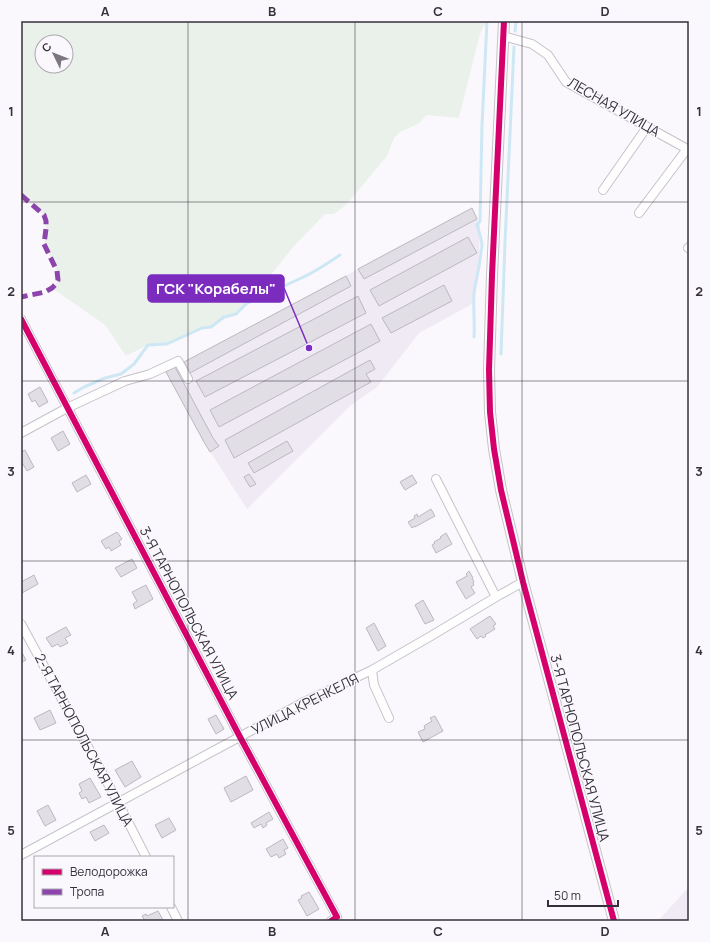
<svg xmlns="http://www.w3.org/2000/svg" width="710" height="942" font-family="Manrope,sans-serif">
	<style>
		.built { fill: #efeaf3 }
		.green { fill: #eaf1ea; fill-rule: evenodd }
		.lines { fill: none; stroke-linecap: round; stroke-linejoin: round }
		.stream { stroke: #cde8f4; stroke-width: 3 }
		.building { fill: #e2dee6; stroke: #bcb8bf }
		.minor-casing { stroke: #c6c2c9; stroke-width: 10 }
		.tertiary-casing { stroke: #c6c2c9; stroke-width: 12 }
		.minor { stroke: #fefeff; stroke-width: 8 }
		.tertiary { stroke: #fefeff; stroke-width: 10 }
		.quiet { stroke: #8e44ad; stroke-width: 5; stroke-dasharray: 10 5; stroke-linecap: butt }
		.cycleway-casing { stroke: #faf7fd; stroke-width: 8 }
		.cycleway { stroke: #d6006c; stroke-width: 6 }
		.grid { fill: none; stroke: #36303b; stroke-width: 1; stroke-opacity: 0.55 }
		.labels { text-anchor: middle; stroke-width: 3; stroke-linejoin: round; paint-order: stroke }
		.street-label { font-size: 14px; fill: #36303b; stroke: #faf7fd }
		.leader { fill: none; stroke: #7b2cbf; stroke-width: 1.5 }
		.callout-dot { fill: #7b2cbf; stroke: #faf7fd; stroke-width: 1.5 }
		.callout { fill: #7b2cbf; stroke: #7b2cbf; stroke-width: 1.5 }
		.callout-label { font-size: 15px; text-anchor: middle; font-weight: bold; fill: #fff }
		.neatline { fill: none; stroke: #36303b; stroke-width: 1.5 }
		.grid-label { font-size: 13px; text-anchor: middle; font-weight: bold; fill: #36303b }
	</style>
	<rect width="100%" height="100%" fill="#faf8fc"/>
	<path class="built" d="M472,208L480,224L479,259L472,304L419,333L377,387L351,405L247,509L204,442L166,372Z
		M689,887V921H658Z"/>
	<path class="green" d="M21,21H487L480,34L459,118L427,115L418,124L400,132L394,138L387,156L346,205L334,214H325L294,246L263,285L236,314L224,317L211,327L202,328L167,344L148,345L126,356L105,325L52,288L56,284L58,279L57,271L44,244L46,229V221L44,215L21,195ZM42,42H66V66H42Z"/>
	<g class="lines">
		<path class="stream" d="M515,31L516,21
			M474,337C475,322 473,307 474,293C476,279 480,266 481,252C481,250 482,248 482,246C482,239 479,232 477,225L480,221L482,125L487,21
			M501,354L505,242L514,47
			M74,393L84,387L105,378L121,374L134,364L148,345L167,344L202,328L211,327L224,317L236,314L246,304L260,297L268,298C280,285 298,281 313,272C322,267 331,261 340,255"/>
	</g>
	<path class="building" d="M472,208L477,219L364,279L358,269Z
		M468,237L477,253L379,306L370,290Z
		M346,276L351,286L190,373L184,362Z
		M444,285L452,301L391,333L382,318Z
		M358,296L366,313L205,397L196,381Z
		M371,324L380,341L219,427L210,410Z
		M370,360L375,369L366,374L371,382L234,458L225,440Z
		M175,367L213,438L219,446L210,452L204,442L166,372Z
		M40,387L48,402L39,407L35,400L32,402L28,394Z
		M63,431L70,444L58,451L51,438Z
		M287,441L293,451L254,473L248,463Z
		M25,450L34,467L27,471L21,461V452Z
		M249,474L256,484L250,487L244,477Z
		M86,475L91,484L77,492L72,483Z
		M412,475L417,483L405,490L400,482Z
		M431,509L435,516L415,527V526L412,528L408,522L415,518L414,516L417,514L418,517Z
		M117,532L122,539L119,541L121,545L111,551L109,547L106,549L101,541Z
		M446,533L452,544L436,553L432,545L435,543L434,542L441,538L440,537Z
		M132,559L137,568L121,577L115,568Z
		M469,571L473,578H472L474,582L473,583L474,585L471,587L475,593L466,599L456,582L467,576L466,574Z
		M34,575L38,584L22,593L21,582Z
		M146,585L153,599L135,609L133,604L137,601L132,592Z
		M423,600L434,620L425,624L415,605Z
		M490,616L496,624L493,626L495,629L485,635L486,636L483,638L481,636L477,639L470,629Z
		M374,623L386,646L378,651L366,628Z
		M66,627L71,635L65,638L68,643L60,647L58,644L52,647L46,638Z
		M21,651L26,660L21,662Z
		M50,710L56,723L40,730L34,718Z
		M216,715L224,729L216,734L208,719Z
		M435,716L443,731L423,742L418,732L425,729L424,726L432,721L430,718Z
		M132,761L141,777L125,787L115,770Z
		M246,776L253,790L231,802L224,788Z
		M90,778L101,797L89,803L86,797L82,799L79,793L82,791L79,784Z
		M48,805L56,820L45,826L37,811Z
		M269,812L273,819L266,823L267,825L263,828L261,824L254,828L251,823Z
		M169,818L176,830L162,838L155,825Z
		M104,825L109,833L95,841L90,832Z
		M283,839L288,848L284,850L286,854L279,858L277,854L271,857L266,849Z
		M309,892L319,909L307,916L298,900L302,898L301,896Z
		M158,911L163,920L145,921L142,916L146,914L147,916Z"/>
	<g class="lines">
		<g class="minor-casing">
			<path id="minor" d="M503,36L532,44L548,55L566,82L689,150
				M603,190L647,127
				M639,213L687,149
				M688,248L689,247
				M21,319L240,737L337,917L331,921
				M21,433L67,408L125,381L150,374L178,361L188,379
				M436,479L496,597
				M21,624L118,802L146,857
				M372,670L374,685L389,718
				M21,855L304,702L372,670L431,636L496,597L523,582
				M171,907L178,921"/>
		</g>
		<g class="tertiary-casing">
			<path id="tertiary" d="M504,21L492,275L489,370L490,412L494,449L501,490L523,582L614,921"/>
		</g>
		<use href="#minor" class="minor"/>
		<use href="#tertiary" class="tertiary"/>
		<path class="quiet" d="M21,195L44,215L46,221V229L44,244L57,271L58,280L56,284L52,288L45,292L21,297"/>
		<g class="cycleway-casing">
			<path id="cycleway" d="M504,21L492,275L489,370L490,412L494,449L501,490L523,582L614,921
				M21,319L240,737L337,917L331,921"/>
		</g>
		<use href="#cycleway" class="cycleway"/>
	</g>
	<path class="grid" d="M188,21V921M355,21V921M522,21V921M21,202H689M21,381H689M21,561H689M21,740H689"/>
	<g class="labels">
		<g class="street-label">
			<text transform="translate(614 107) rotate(30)" y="5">ЛЕСНАЯ УЛИЦА</text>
			<text transform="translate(189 613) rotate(62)" y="5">3-Я ТАРНОПОЛЬСКАЯ УЛИЦА</text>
			<text transform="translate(305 704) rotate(-27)" y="5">УЛИЦА КРЕНКЕЛЯ</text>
			<text transform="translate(84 740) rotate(62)" y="5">2-Я ТАРНОПОЛЬСКАЯ УЛИЦА</text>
			<text transform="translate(580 748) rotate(75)" y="5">3-Я ТАРНОПОЛЬСКАЯ УЛИЦА</text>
		</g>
	</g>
	<path class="leader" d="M309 348L284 288"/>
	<circle class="callout-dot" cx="309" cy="348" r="4"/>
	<rect class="callout" x="148" y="275" width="136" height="27" rx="4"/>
	<g class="callout-label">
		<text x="216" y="294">ГСК "Корабелы"</text>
	</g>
	<rect width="710" height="942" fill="none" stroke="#faf7fd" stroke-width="44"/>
	<rect x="34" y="856" width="140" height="52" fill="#faf7fd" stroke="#aca7af"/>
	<rect x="42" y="869" width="20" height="6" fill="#d6006c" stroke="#aca7af"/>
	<text x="70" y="876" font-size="12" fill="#36303b">Велодорожка</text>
	<rect x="42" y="889" width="20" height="6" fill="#8e44ad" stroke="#aca7af"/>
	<text x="70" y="896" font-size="12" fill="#36303b">Тропа</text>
	<g transform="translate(54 54) rotate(313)"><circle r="19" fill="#faf7fd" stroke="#aca7af"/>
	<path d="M0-3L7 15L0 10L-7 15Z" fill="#7b767f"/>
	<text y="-6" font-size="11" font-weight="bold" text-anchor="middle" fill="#36303b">С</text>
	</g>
	<path d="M548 900v6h70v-6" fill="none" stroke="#36303b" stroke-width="2"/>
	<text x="554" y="900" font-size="12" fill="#36303b" stroke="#faf7fd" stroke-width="3" paint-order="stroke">50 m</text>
	<rect x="22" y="22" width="666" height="898" class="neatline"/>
	<g class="grid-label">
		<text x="105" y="16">A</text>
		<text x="272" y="16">B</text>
		<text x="438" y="16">C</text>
		<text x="605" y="16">D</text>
		<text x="11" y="116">1</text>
		<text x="699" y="116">1</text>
		<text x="11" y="296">2</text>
		<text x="699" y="296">2</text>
		<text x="11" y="476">3</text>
		<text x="699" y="476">3</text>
		<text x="11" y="655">4</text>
		<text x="699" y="655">4</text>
		<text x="11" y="835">5</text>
		<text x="699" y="835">5</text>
		<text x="105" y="936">A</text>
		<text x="272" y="936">B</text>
		<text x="438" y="936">C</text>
		<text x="605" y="936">D</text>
	</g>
</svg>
